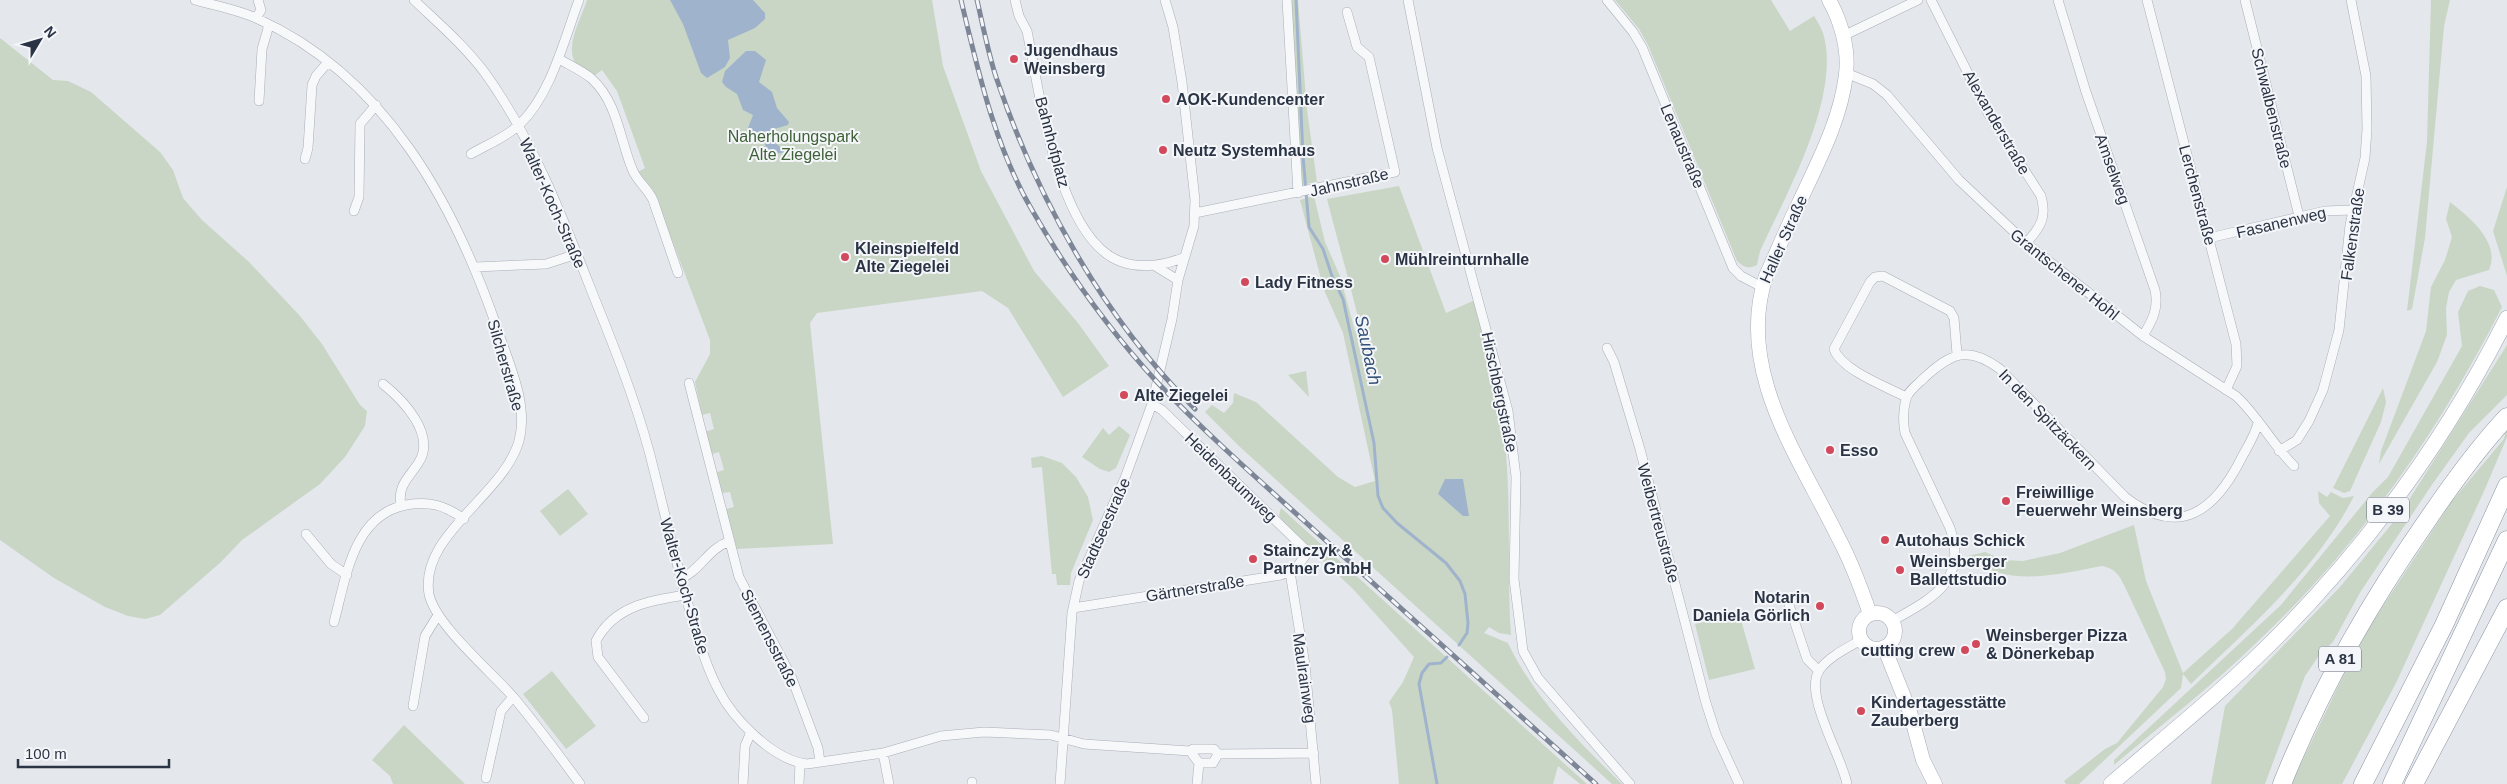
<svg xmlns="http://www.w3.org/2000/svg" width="2507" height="784" font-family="Arial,sans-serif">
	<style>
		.green { fill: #c9d6c5 }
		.water { fill: #9fb4cc }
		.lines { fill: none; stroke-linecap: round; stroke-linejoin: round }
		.stream { stroke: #9fb4cc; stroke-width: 3 }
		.street-casing { stroke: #a9aeb7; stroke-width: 10 }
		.secondary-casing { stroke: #a9aeb7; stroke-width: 15 }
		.primary-casing { stroke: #a3abb8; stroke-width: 16 }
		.highway-casing { stroke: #8b94a3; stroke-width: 19 }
		.street { stroke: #f7f8fa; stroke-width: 9 }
		.secondary { stroke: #fff; stroke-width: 14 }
		.primary { stroke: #fff; stroke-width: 15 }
		.highway { stroke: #fff; stroke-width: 18 }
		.rail-casing { stroke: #7d8696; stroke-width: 5 }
		.rail { stroke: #f4f6f9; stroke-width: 3; stroke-dasharray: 9; stroke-linecap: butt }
		.poi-dot { fill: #d1495b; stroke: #f4f6f9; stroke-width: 2 }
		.labels { text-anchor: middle; stroke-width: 4; stroke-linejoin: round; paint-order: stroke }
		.shield { fill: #f4f6f9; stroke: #676e7b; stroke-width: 1 }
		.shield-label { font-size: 15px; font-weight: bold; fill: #2b3445 }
		.poi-label { font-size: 16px; font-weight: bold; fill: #2b3445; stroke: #f4f6f9; text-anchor: start }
		.street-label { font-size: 16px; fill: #2b3445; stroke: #f4f6f9 }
		.park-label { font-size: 16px; fill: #3f6138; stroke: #f4f6f9 }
		.water-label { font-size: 18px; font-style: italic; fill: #34527a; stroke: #f4f6f9 }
	</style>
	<rect width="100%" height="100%" fill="#e4e7ec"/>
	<path class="green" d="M587,0H932L943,66L981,171L1034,271L1078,323L1109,366L1063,397L1008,308L982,291L817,313L810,323L833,544L737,549L726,509L734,507L730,492L722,493L717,472L724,470L719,452L712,454L705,432L714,429L710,413L702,415L695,382L710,354V340L653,190L638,172L645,168L617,91L602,70L594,76C589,73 581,70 577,65C563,49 582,17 587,0Z
		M1290,0H1298L1307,110L1317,182L1302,185Z
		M1615,0H1771L1790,31L1814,16C1817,21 1821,27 1823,33C1842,95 1786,195 1760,251L1757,265C1748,269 1745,268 1737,261L1648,45L1639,29Z
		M2431,0H2450L2444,26L2425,238L2412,309L2407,311L2427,142Z
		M0,38L53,80L68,81L91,92L160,152L173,170L183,198L202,220L249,262L300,316L322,344L360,405L367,411L365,426L345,457L320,484L242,540L221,562L160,615L145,619L128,616L105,607L54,578L0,540Z
		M1399,186L1446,313L1475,300L1492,365L1490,366C1517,453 1505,545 1511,635L1499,633L1489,627L1484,633L1508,643C1534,698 1579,742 1622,784H1612L1240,447L1205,412L1212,405L1224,413L1233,403L1234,393L1256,402L1338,477L1355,487L1375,481L1343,333L1324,290L1300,200L1314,196L1325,242L1340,276L1355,331L1361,330C1351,286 1338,243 1327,199Z
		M2507,187V276L2493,231Z
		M2450,202C2469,217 2501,242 2489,270L2456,280L2449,292L2446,308L2447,335L2437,362L2379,464L2381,451L2426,331L2431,287L2445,260L2452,237L2446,219Z
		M2480,286L2494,290L2502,307C2439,431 2357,549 2255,644C2211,687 2161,725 2114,765V760L2281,605L2372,493L2388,477L2462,346L2458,312L2468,291Z
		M2507,345V395L2469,433L2431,486L2361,591L2333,642L2320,654L2305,676L2265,784H2211L2225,706L2340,587L2400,514Z
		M1306,371L1309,397L1288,375Z
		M2383,388L2386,402L2381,422L2350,491L2344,493L2333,488Z
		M2507,425V437L2485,489L2396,683L2342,784H2291L2360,641L2452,501L2504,439Z
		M1119,426L1130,435L1116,468L1109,472L1100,469L1082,457L1103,428L1109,435Z
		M1042,456L1062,463L1076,477L1088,497L1093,520L1071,573L1070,585H1057L1056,574H1052L1042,467L1032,468L1031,458Z
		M568,489L588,514L560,536L540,511Z
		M2318,491L2327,497L2331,492L2343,498L2354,496C2316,571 2250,626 2191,684L2183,674L2181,688L2079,784H2066L2064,781L2105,749L2117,743L2163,687L2166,679L2165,672L2125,587C2119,575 2116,569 2102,566C2059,574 2005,589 1968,556L1985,552L2003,560L2023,561L2060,553L2134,525L2146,581L2183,673L2232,629L2330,516L2319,503Z
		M1281,508L1587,784H1580L1558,766L1553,784H1399L1392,710L1389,702L1403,682L1414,657L1353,589L1284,524L1279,515Z
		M1739,613L1755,669L1709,680L1695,624Z
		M552,671L596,726L566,749L523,694Z
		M404,725L465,784H393L390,776L372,760Z"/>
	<path class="water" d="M670,0H753L765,13V19L755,28L728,40L730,58L725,67L707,78L701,73L683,24Z
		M746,51H755L766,60L759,82L772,92L777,108L789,122L788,125L771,130L772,140L786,152L775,154L770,159L763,139L750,137L748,128L753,115L743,110L737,94L726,87L722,82L725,71Z
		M1445,479H1463L1469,516H1463L1438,494Z"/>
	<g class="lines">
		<path class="stream" d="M1296,0L1303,156L1309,227L1323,249L1332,276L1343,299L1374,443L1378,496L1383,508L1397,523L1446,563L1460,581L1465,594L1468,623L1467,633L1459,645
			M1437,784L1419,684L1422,673L1429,664L1441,663L1447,657"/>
		<g class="street-casing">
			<path id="street" d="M195,0C216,6 239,10 258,19C385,76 454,203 497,328C508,362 529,404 519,441C503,496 419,535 429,594C435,625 493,673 515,699C538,727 559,755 580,784
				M414,0C438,23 465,46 485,73C532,138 563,218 592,292C613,344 634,396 649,451C662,501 673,551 687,601C696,631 704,662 718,689C733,719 773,760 807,764L883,753L941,736L984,732L1051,735L1084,744L1190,751
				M1015,0L1019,16L1027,31C1039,89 1058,241 1122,262C1142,269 1166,265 1185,257
				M1287,0L1298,193
				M1408,0L1437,148L1508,411L1516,477L1514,579L1523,651L1538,678L1630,784
				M1607,0L1633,32L1642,47L1733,268L1741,276L1762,287
				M1931,0L1988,113L2041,196C2047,217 2041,227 2026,243
				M2058,0L2086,92L2155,290C2159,309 2152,321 2143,336
				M2147,0L2236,344L2237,366L2226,390
				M2245,0L2299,216
				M256,18L261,10L258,0
				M1843,36L1918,0
				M559,59C569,65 583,71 592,79C618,103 620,141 633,171C638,182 648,189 653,200L678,273
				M1846,73L1873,84L1887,95L1959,180L2026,243L2143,336L2236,396C2258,416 2272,444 2294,466
				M259,101L262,49L269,25
				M471,154C486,145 507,137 520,124C551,94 564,40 579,0
				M305,159L308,148L312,85L316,76L328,62
				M354,211L359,197L360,124L376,105
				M1195,213L1395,172L1369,57L1357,47L1347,12
				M2209,238L2325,211L2352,210
				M1155,266L1178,280
				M475,267L546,264L577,254
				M1607,348L1614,362L1640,449L1706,703L1716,734L1739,784
				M689,383L739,577L791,676L818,748L820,762
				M383,384C403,400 436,434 419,462C409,478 397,485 401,506
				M1906,397C1887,387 1841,370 1834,349L1870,282L1875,277L1883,276L1950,311L1954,318L1957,354
				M2279,451L2297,440L2309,421L2323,390L2339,330L2350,225L2365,158L2367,129L2366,76L2351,0
				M306,534L331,564L347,575
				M1290,572L1305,665L1316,784
				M680,579C700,571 709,548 728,542
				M1789,605L1807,659L1819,671
				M1073,608L1281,575L1296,568L1308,552L1162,410L1152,404
				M1892,621C1933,598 1968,581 1950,528L1905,433C1903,422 1903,410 1906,399C1908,391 1918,384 1924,378C1951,353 1968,345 2000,369L2125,497C2180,539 2215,511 2242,457C2248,446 2255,435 2258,423
				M334,622C346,578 353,515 406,505C430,501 444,505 464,519
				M413,706L425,636L438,615
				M644,718L598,657L596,641C614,606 651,600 686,595
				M1193,749H1214L1218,754L1213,763H1199L1190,751Z
				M883,753L889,784
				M1218,754L1314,753
				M486,778L501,711L513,697
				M972,782V784
				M743,784L745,746L751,732
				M799,784L800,763
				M1060,784L1072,613L1079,581L1125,478L1152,404L1172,319L1178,280L1194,226L1195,200L1182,82L1173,27L1165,0
				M1197,784L1199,763
				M1847,784C1842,756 1802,693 1820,669C1830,656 1847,648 1861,640"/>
		</g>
		<g class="secondary-casing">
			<path id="secondary" d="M1829,0C1841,21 1849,49 1846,74C1841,119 1818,162 1799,203C1787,227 1777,252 1766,276C1735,370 1799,457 1838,537C1851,561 1861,588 1870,614
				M1859 631a18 18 0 1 1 36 0a18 18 0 1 1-36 0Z
				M1884,647L1910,712L1923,760L1935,784"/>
		</g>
		<g class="primary-casing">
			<path id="primary" d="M2111,784C2168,735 2228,687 2281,633C2372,540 2449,434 2507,318"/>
		</g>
		<g class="highway-casing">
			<path id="highway" d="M2282,784C2319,692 2367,607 2424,525C2449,488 2476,450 2507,417
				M2363,784L2444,625L2507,486
				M2392,784L2507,540
				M2414,784L2507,608"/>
		</g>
		<use href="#street" class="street"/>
		<use href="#secondary" class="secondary"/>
		<use href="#primary" class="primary"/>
		<use href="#highway" class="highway"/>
		<g class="rail-casing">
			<path id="rail" d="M961,0C978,71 995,147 1032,210C1067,271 1109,330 1157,382C1209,437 1267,487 1323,538C1414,620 1505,702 1596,784
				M977,0C983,26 988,52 996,77C1037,199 1104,318 1195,409"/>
		</g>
		<use href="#rail" class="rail"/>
	</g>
	<g class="poi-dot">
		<circle cx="1014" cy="59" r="5"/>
		<circle cx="1166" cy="99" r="5"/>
		<circle cx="1163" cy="150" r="5"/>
		<circle cx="845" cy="257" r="5"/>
		<circle cx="1385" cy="259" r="5"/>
		<circle cx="1245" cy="282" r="5"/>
		<circle cx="1124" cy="395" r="5"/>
		<circle cx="1830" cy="450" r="5"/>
		<circle cx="2006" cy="501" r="5"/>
		<circle cx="1885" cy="540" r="5"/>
		<circle cx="1253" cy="559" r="5"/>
		<circle cx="1900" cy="570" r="5"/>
		<circle cx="1820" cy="606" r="5"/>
		<circle cx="1976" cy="644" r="5"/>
		<circle cx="1965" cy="650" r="5"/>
		<circle cx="1861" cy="711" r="5"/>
	</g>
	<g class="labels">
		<g class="shield">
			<rect x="2367" y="497.5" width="42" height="25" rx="4"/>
			<rect x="2319" y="646.5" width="42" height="25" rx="4"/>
		</g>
		<g class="shield-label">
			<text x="2388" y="515">B 39</text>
			<text x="2340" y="664">A 81</text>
		</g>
		<g class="poi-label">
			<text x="1024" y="56">Jugendhaus<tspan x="1024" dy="18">Weinsberg</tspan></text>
			<text x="1176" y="105">AOK-Kundencenter</text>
			<text x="1173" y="156">Neutz Systemhaus</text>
			<text x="855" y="254">Kleinspielfeld<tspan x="855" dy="18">Alte Ziegelei</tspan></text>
			<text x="1395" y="265">Mühlreinturnhalle</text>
			<text x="1255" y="288">Lady Fitness</text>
			<text x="1134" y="401">Alte Ziegelei</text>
			<text x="1840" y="456">Esso</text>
			<text x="2016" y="498">Freiwillige<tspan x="2016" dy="18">Feuerwehr Weinsberg</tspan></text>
			<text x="1895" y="546">Autohaus Schick</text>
			<text x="1263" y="556">Stainczyk &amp;<tspan x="1263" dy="18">Partner GmbH</tspan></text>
			<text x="1910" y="567">Weinsberger<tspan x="1910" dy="18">Ballettstudio</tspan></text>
			<text x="1810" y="603" text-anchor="end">Notarin<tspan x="1810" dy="18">Daniela Görlich</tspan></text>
			<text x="1986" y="641">Weinsberger Pizza<tspan x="1986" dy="18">&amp; Dönerkebap</tspan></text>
			<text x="1955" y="656" text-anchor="end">cutting crew</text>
			<text x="1871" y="708">Kindertagesstätte<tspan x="1871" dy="18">Zauberberg</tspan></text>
		</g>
		<g class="street-label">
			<text transform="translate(2272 108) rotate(76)" y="6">Schwalbenstraße</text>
			<text transform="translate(1997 122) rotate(60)" y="6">Alexanderstraße</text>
			<text transform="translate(1053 142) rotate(75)" y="6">Bahnhofplatz</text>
			<text transform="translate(1683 146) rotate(67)" y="6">Lenaustraße</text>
			<text transform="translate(2113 169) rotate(70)" y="6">Amselweg</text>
			<text transform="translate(1349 182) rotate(-13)" y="6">Jahnstraße</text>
			<text transform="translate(2198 195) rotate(75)" y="6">Lerchenstraße</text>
			<text transform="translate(553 203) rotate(66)" y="6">Walter-Koch-Straße</text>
			<text transform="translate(2281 222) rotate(-13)" y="6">Fasanenweg</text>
			<text transform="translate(2352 234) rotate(-82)" y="6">Falkenstraße</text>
			<text transform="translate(1783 239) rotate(-66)" y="6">Haller Straße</text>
			<text transform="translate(2065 274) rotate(39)" y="6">Grantschener Hohl</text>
			<text transform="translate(506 365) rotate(74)" y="6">Silcherstraße</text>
			<text transform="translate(1500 392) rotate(78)" y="6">Hirschbergstraße</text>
			<text transform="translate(2048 419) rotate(46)" y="6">In den Spitzäckern</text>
			<text transform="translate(1231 477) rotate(44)" y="6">Heidenbaumweg</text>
			<text transform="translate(1659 523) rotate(75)" y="6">Weibertreustraße</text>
			<text transform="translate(1103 528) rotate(-66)" y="6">Stadtseestraße</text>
			<text transform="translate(685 586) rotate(74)" y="6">Walter-Koch-Straße</text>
			<text transform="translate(1195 588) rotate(-9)" y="6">Gärtnerstraße</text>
			<text transform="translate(770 638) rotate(63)" y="6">Siemensstraße</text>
			<text transform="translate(1305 678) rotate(82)" y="6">Maulrainweg</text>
		</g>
		<g class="park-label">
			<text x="793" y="142">Naherholungspark<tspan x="793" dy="18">Alte Ziegelei</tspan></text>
		</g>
		<g class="water-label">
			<text transform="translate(1368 350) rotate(78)" y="6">Saubach</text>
		</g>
	</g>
	<g transform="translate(40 40) rotate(52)" stroke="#f4f6f9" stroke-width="4" paint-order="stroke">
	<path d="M0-4L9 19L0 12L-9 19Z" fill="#2b3445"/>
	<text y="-8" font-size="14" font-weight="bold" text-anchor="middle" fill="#2b3445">N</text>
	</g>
	<path d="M18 759v8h151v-8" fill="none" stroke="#2b3445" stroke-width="2.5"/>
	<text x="25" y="759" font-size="15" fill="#2b3445" stroke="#f4f6f9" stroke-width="4" paint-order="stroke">100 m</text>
</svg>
